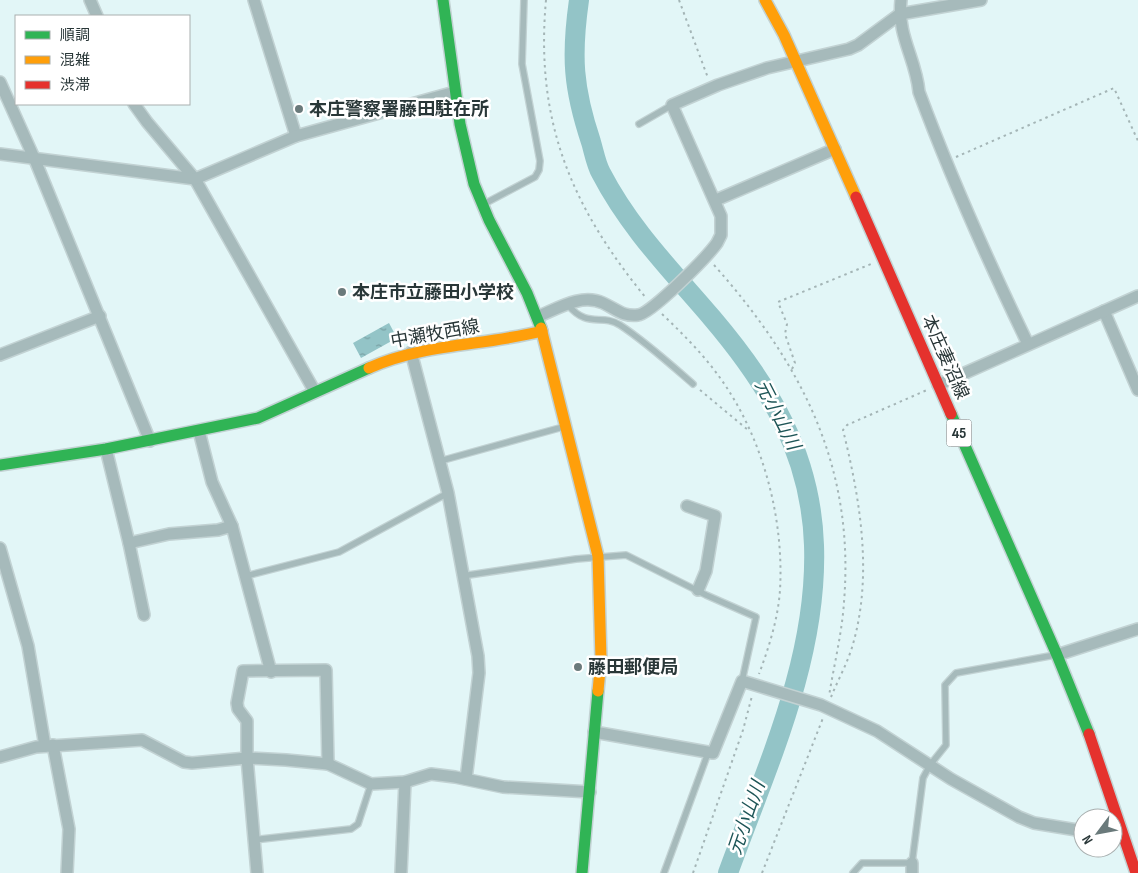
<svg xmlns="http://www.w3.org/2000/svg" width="1138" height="873" viewBox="0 0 1138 873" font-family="'Sofia Sans Condensed','Noto Sans JP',sans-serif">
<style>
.water{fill:url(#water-ripples)}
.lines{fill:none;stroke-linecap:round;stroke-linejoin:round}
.river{stroke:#93c4c7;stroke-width:20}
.lane-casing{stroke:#c2d2d3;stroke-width:8}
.street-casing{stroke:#c2d2d3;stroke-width:14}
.fast-casing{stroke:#c2d2d3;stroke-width:14}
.slow-casing{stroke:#c2d2d3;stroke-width:14}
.jam-casing{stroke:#c2d2d3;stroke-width:14}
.path{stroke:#a4b5b6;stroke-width:2;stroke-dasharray:2.5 4;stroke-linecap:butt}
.lane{stroke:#a6babb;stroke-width:5.5}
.street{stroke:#a6babb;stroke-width:11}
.fast{stroke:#30b455;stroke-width:11}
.slow{stroke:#ff9f0a;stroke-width:11}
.jam{stroke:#e5322d;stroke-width:11}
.poi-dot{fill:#6a7a7b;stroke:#fff;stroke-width:2}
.labels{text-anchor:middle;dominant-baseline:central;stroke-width:5;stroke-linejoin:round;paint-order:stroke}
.shield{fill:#fff;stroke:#697374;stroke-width:1}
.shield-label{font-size:16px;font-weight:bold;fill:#293738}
.poi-label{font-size:18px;font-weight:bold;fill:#293738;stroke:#fff;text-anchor:start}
.street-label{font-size:18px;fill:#293738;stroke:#fff}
.water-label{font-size:19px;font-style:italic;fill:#1e5557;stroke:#fff}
</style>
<defs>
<pattern id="water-ripples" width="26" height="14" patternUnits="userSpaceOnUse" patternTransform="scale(1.25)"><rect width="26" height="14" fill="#93c4c7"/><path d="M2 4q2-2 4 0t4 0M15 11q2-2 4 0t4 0" fill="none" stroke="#78a0a3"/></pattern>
</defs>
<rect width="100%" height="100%" fill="#e2f6f7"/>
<polygon class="water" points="389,323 397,338 361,358 353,343"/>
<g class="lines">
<path class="river" d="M579,0C571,56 573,88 591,142C594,152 596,164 601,173C630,229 672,271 712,318C769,385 811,454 814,545C818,659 766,768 728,873"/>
<g class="lane-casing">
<g id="lane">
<polyline points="639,124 672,105"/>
<polyline points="484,204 535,177 539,170 540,161 522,64 524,0"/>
<path d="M568,305C588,329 601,313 620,325C646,342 670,364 693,384"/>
<polyline points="440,461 563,427"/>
<polyline points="246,576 339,552 448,493"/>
<polyline points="462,576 576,559 626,555 706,595 756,617 742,681"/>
<polyline points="253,840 351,829 358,824 371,784"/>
<polyline points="664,873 708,753"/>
<polyline points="853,873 862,863 912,863 923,778 930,765 946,745 945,685 956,673 1055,655"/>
</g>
</g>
<g class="street-casing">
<g id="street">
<polyline points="90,0 97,16"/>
<polyline points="254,0 296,136"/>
<path d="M901,0C897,37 916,58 919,92C951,178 988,261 1028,344"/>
<polyline points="0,82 35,160 150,441"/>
<polyline points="134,104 147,122 195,179 315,392"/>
<polyline points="0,154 195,179 296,136 455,92"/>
<polyline points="716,200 835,149"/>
<polyline points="1104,311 1138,390"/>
<path d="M537,317C557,309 581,293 603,303C616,309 623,317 638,315C651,314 708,256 717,243L721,235V216L672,105L718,85L767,68L849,49L858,45L900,14L981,0"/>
<polyline points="411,352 448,493 478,656 479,673 466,779"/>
<polyline points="0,355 100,316"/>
<polyline points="938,385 1138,296"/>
<polyline points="199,431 212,482 232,526 271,672"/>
<polyline points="106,449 129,543 169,534 218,530 232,526"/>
<polyline points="687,506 715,516 706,571 698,590"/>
<polyline points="129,543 144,615"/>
<polyline points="0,548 28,646 45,746"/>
<polyline points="1057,655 1138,629"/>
<polyline points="594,732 713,753 742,681 821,705 877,731 951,779 1019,817 1034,823 1083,831"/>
<polyline points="53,745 69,829 67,873"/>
<polyline points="0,757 36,747 142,740 184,762 192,763 247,758 286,760 328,764 371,784 405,782 431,774 455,777 503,787 590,792"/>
<polyline points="257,873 247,758 247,721 238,709 237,703 243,671 326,670 328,764"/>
<polyline points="401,873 405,782"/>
<polyline points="912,873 912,863"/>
</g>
</g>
<g class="fast-casing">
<g id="fast">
<polyline points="443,0 460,124 474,184 489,220 527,293 541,328"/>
<polyline points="951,414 1057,655 1089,734"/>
<polyline points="0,465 106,449 258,418 369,368"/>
<polyline points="582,873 598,691"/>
</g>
</g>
<g class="slow-casing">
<g id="slow">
<polyline points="765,0 784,35 856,197"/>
<polyline points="541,328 598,556 601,659 598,691"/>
<path d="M369,368C425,343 484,346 542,331"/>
</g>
</g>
<g class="jam-casing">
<g id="jam">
<polyline points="856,197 951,414"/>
<polyline points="1089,734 1136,873"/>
</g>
</g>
<g class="path">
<path d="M546,0C535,121 571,206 646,298"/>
<polyline points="679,0 708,78"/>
<polyline points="956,157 1114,88 1138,141"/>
<path d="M714,265C802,364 855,467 844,602C842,633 834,665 829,696"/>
<path d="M662,314C685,336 707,358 725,385C764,443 784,520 780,590C778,619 769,647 759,674"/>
<polyline points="792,369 795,363 785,334 787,324 778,302 871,264"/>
<polyline points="700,390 748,430"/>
<path d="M831,697C838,680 848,662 853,644C873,574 860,499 843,430L847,425L927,390"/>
<polyline points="693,873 743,730 752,696"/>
<polyline points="762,873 823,718"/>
</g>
<use href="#lane" class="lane"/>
<use href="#street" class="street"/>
<use href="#fast" class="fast"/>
<use href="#slow" class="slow"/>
<use href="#jam" class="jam"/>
</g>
<g class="poi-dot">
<circle cx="299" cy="109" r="5"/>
<circle cx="342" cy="292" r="5"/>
<circle cx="578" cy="667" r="5"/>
</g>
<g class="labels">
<rect class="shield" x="946.5" y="419.5" width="25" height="27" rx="4"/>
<g class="shield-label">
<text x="959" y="433">45</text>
</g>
<g class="poi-label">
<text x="309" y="109">本庄警察署藤田駐在所</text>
<text x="352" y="292">本庄市立藤田小学校</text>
<text x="588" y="667">藤田郵便局</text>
</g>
<g class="street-label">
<text transform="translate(435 334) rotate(-10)">中瀬牧西線</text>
<text transform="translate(945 357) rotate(66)">本庄妻沼線</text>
</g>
<g class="water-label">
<text transform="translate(777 415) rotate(63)">元小山川</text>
<text transform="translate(747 818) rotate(-71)">元小山川</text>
</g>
</g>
<rect x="15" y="15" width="175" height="90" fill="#ffffff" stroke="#a9afaf"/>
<rect x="25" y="31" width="25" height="8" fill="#30b455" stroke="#a9afaf"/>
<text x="60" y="40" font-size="15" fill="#293738">順調</text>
<rect x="25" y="56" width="25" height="8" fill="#ff9f0a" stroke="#a9afaf"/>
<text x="60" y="65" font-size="15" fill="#293738">混雑</text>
<rect x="25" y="81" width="25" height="8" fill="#e5322d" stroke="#a9afaf"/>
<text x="60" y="90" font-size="15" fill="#293738">渋滞</text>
<g transform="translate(1098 833) rotate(238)"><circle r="24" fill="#ffffff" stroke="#a9afaf"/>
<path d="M0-4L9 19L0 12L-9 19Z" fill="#6a7a7b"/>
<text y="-8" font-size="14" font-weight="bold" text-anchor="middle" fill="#293738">N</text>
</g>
</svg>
